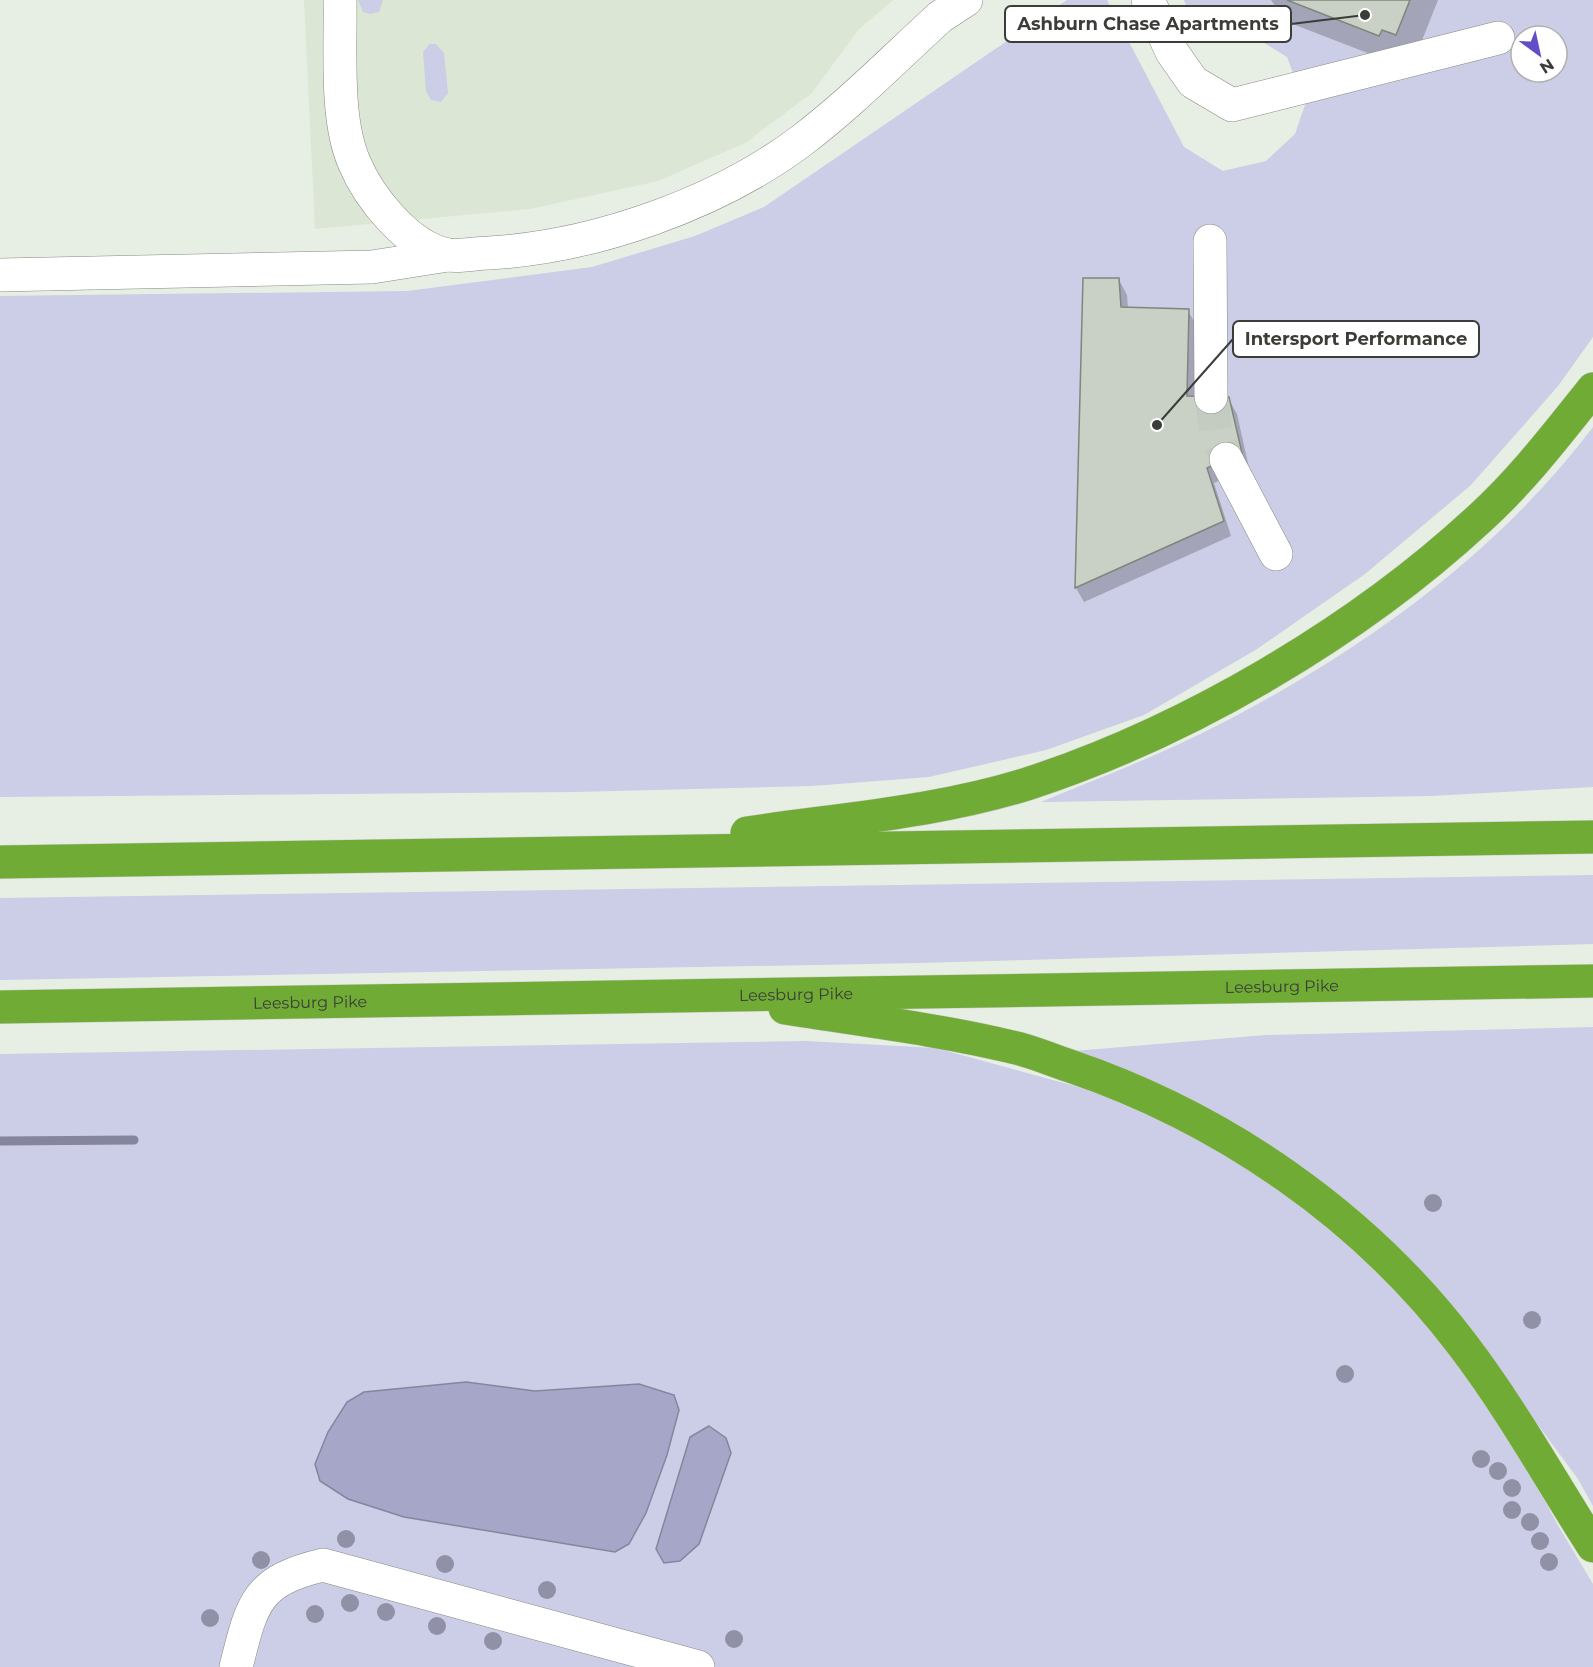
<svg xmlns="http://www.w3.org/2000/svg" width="1593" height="1667" viewBox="0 0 1593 1667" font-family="Montserrat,sans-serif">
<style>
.built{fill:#dbe6d4}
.green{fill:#cccde6;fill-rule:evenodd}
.water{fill:#a5a6c8;stroke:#85869d;stroke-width:1.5}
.shadow{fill:#0003}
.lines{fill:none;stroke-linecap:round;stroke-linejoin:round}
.stream{stroke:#85869d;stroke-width:9}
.building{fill:#c9d0c5;stroke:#80867c;stroke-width:1.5}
.minor-tunnel{stroke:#c4cbc1;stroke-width:33;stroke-dasharray:33 16;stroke-linecap:butt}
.minor-casing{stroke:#858b81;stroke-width:34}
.highway-casing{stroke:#cccdcb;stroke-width:34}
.minor{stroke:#fff;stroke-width:33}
.highway{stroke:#70ab35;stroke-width:33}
.tree{fill:#9091a7}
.labels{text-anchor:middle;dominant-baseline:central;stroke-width:4.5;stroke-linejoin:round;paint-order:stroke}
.street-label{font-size:16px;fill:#3a3d38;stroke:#fff}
.leader{fill:none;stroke:#3a3d38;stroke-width:2}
.callout-dot{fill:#3a3d38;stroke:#fff;stroke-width:2}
.callout{fill:#fff;stroke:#3a3d38;stroke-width:2}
.callout-label{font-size:18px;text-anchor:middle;font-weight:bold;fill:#3a3d38}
</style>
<rect width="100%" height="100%" fill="#e7eee3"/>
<polygon class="built" points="304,0 893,0 859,29 812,93 745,143 658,181 530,209 315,229"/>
<g class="green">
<polygon points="358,0 383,0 379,12 370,14 363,12"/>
<path d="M1067,0H1107L1184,147L1223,171L1266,161L1295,134L1305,105L1287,57L1248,33L1211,28L1187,8L1184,0H1593V337L1558,386L1471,485L1365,574L1257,649L1144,715L1046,750L929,777L812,786L574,792L0,797V296L407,291L592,267L695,236L764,207ZM1521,36H1557V72H1521Z"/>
<polygon points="430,44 436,44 444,53 448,93 441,102 431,100 426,91 423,52"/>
<path d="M1593,427V787L1431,796L1041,802C1104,776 1168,752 1228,720C1366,648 1499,552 1593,427Z"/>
<polygon points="1593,875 1593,944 919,963 0,980 0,898"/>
<polygon points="1593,1027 1593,1506 1578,1479 1518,1398 1433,1292 1074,1051 1266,1035"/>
<polygon points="806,1041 936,1048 1093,1091 1183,1131 1275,1184 1353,1247 1434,1327 1504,1422 1556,1522 1593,1584 1593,1667 0,1667 0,1054"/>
</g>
<g class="water">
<polygon points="466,1382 535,1391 639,1384 674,1395 679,1410 667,1455 646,1513 629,1544 615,1552 404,1517 348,1499 320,1481 315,1464 328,1432 347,1402 364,1392"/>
<polygon points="709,1426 726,1438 731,1453 699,1544 680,1561 664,1563 656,1549 690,1437"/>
</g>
<g class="shadow">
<polygon points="1271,0 1438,0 1413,63 1396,64 1285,21"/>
<polygon points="1084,280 1119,280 1127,295 1128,309 1188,311 1197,326 1195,398 1228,398 1237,414 1249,468 1214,483 1231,536 1084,602 1076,588"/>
</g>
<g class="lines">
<polyline class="stream" points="0,1141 134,1140"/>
</g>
<g class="building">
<polygon points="1287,0 1410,0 1396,35 1382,30 1379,36"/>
<polygon points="1083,278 1119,278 1121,307 1189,309 1187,396 1229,397 1242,453 1207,468 1224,521 1075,588"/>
</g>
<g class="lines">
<polyline class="minor-tunnel" points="1211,397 1216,431 1226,459"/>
<g class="minor-casing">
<g id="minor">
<path d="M340,0C341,48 335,118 354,162C369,198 408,247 448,255C460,257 476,253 489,253C594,247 717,204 801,141C850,104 895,58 940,17L966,0"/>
<polyline points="1148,0 1172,52 1193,82 1232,105 1498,38"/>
<polyline points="1210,241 1211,397"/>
<polyline points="0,275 372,267 448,255"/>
<polyline points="1226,459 1276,554"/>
<path d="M236,1667C252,1604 255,1581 323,1565L698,1667"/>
</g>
</g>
<g class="highway-casing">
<g id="highway">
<path d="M747,833C841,819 939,812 1030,783C1188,731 1357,632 1479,519C1522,480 1557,434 1593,389"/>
<polyline points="0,862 1593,837"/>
<path id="s1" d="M0,1007L1593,981"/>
<path d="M785,1008C860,1020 937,1029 1012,1047C1032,1051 1051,1060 1070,1066C1223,1118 1364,1215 1462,1344C1511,1408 1550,1479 1593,1546"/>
</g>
</g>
<use href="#minor" class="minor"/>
<use href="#highway" class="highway"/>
</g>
<g class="tree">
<circle cx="1433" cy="1203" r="9"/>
<circle cx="1532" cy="1320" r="9"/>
<circle cx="1345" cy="1374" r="9"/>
<circle cx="1481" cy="1459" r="9"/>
<circle cx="1498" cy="1471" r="9"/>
<circle cx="1512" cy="1488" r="9"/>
<circle cx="1512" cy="1510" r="9"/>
<circle cx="1530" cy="1522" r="9"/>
<circle cx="346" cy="1539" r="9"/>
<circle cx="1540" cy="1541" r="9"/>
<circle cx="261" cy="1560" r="9"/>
<circle cx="1549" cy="1562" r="9"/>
<circle cx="445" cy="1564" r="9"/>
<circle cx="547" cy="1590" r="9"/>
<circle cx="350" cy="1603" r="9"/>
<circle cx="386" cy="1612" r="9"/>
<circle cx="315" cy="1614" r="9"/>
<circle cx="210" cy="1618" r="9"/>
<circle cx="437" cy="1626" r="9"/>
<circle cx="734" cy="1639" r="9"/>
<circle cx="493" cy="1641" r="9"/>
</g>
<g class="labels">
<g class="street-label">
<text stroke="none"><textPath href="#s1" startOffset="1282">Leesburg Pike</textPath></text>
<text stroke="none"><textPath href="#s1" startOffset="796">Leesburg Pike</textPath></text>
<text stroke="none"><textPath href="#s1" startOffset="310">Leesburg Pike</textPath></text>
</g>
</g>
<path class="leader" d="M1365 15L1291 24M1157 425L1233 339"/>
<g class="callout-dot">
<circle cx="1365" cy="15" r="6"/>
<circle cx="1157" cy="425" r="6"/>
</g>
<g class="callout">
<rect x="1005" y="6" width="286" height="36" rx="6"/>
<rect x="1233" y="321" width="246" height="36" rx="6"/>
</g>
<g class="callout-label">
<text x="1148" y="30">Ashburn Chase Apartments</text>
<text x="1356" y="345">Intersport Performance</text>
</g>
<g transform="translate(1539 54) rotate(147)"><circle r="28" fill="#ffffff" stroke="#b0b1af" stroke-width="1.5"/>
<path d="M0-4.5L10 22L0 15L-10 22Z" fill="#614fc8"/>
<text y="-9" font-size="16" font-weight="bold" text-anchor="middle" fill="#3a3d38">N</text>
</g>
</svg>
